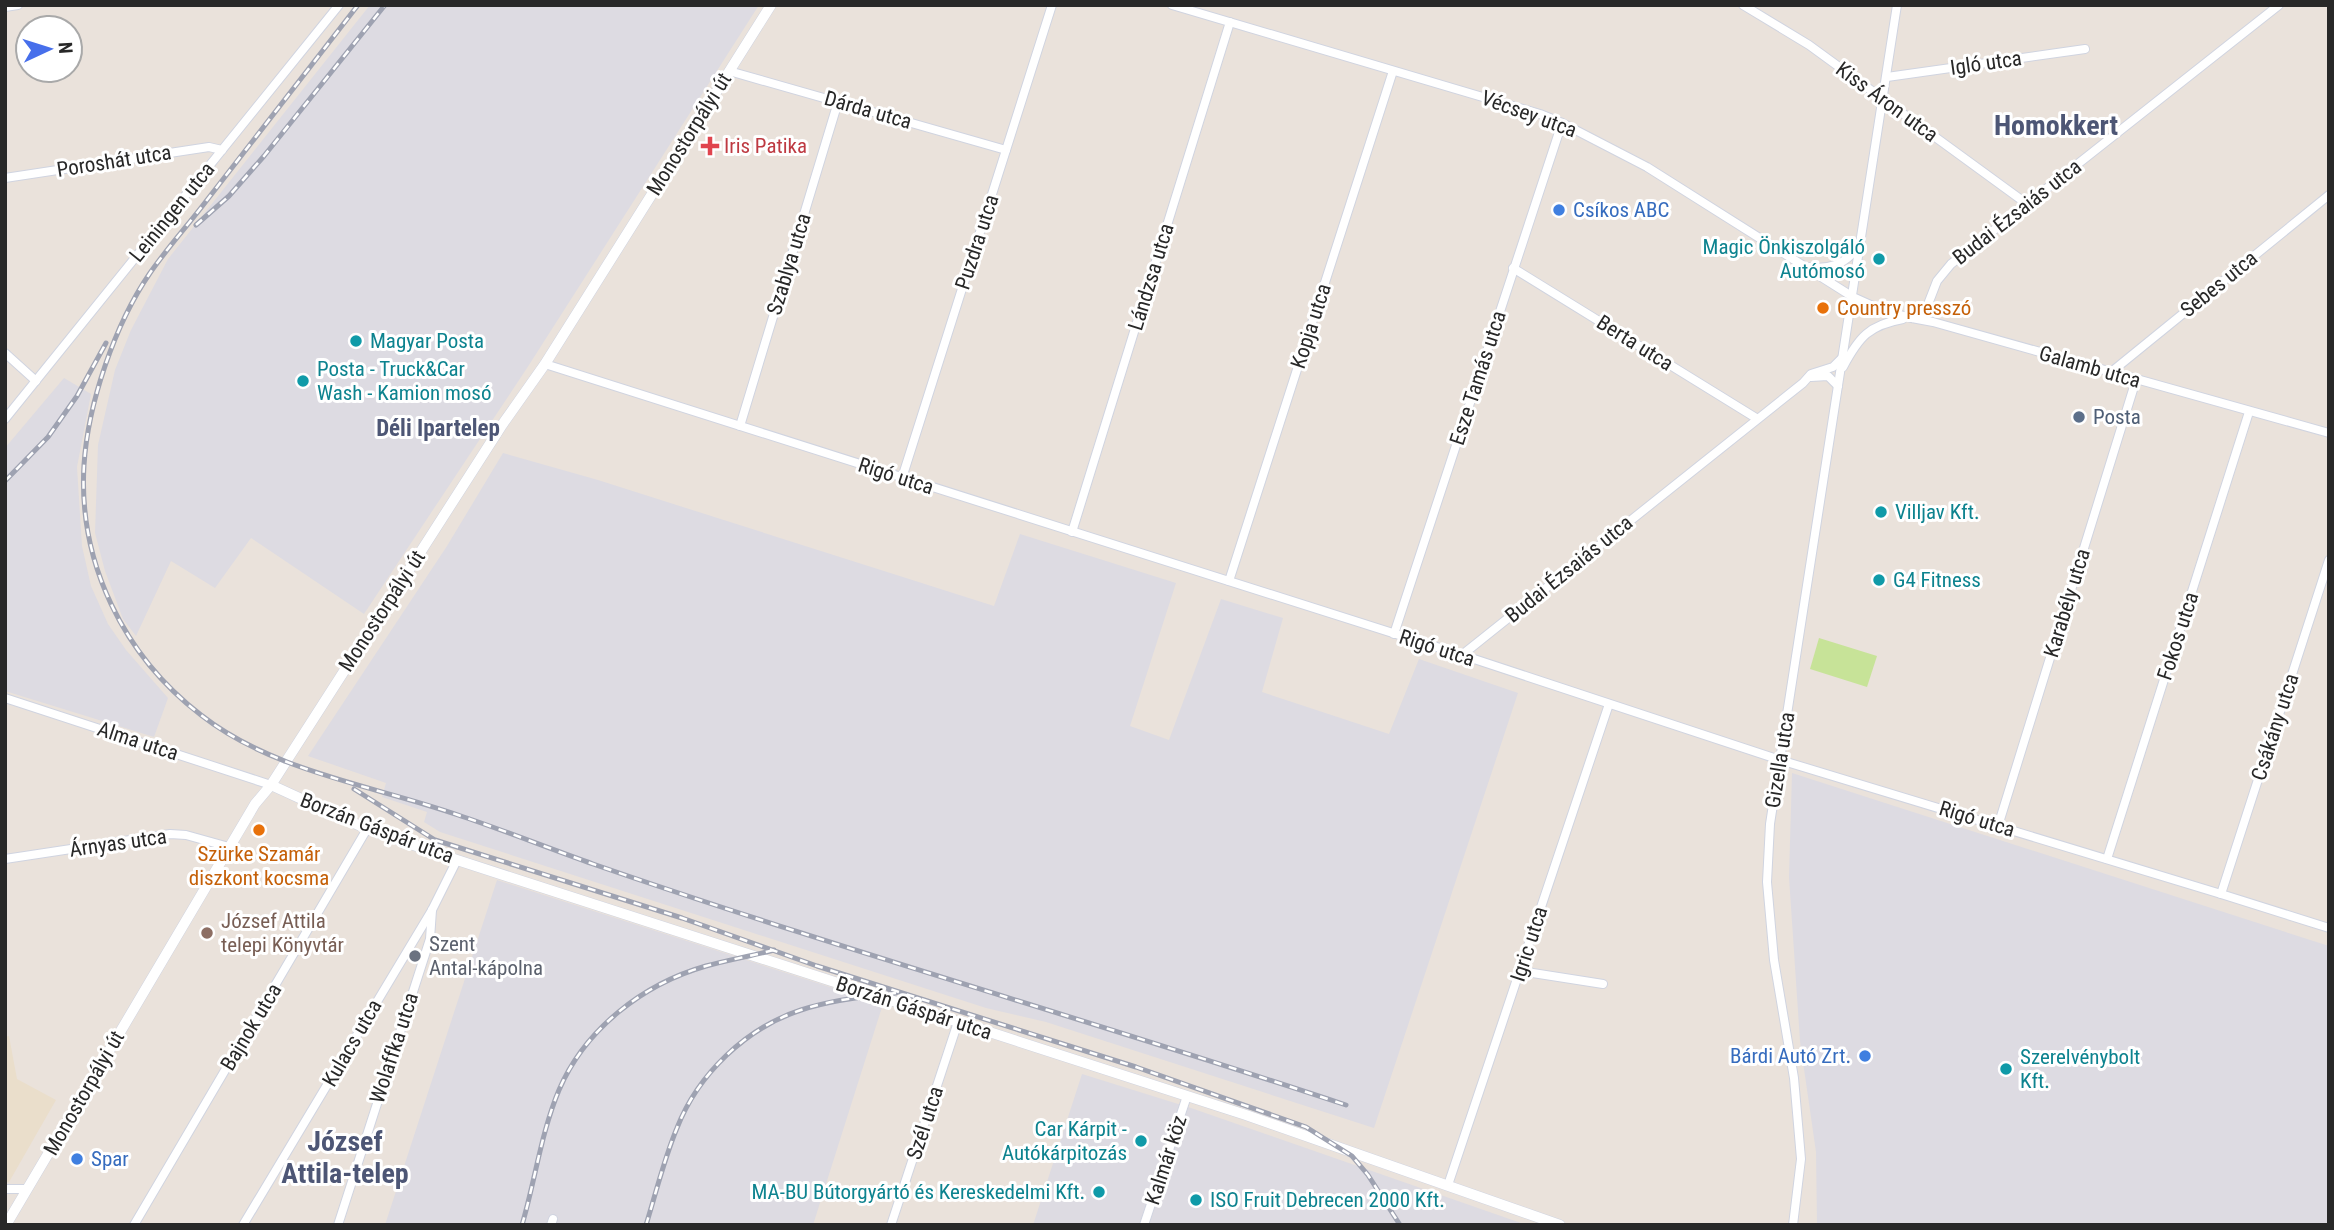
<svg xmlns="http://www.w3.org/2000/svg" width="2334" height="1230" viewBox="0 0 2334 1230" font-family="'Roboto Condensed',sans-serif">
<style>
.industrial{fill:#dddbe2}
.education{fill:#eadecb}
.pitch{fill:#c7e398}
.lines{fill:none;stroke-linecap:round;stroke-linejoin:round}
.minor-casing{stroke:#d0d4e0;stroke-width:10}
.tertiary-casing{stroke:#d0d4e0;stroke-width:11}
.minor{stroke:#fff;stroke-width:8}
.tertiary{stroke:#fff;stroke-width:10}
.rail-casing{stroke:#9ea2b1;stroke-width:5}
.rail{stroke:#fff;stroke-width:2.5;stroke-dasharray:8;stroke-linecap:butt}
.health-dot{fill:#e0444e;stroke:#fff;stroke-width:2.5}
.shop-dot{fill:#3f7fe0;stroke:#fff;stroke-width:2.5}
.culture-dot{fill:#0f9aa8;stroke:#fff;stroke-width:2.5}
.food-dot{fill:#e8710a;stroke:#fff;stroke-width:2.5}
.service-dot{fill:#5c6f8a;stroke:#fff;stroke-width:2.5}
.education-dot{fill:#8d6e63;stroke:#fff;stroke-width:2.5}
.worship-dot{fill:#6b7280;stroke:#fff;stroke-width:2.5}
.labels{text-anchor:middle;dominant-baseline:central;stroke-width:6;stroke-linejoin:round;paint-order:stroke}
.street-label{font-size:21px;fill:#282828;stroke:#fff}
.health-label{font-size:21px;fill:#be3a42;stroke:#fff;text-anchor:start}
.shop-label{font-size:21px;fill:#366cbe;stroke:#fff;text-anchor:start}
.culture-label{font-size:21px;fill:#0d838f;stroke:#fff;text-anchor:start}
.food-label{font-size:21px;fill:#c56008;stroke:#fff;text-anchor:start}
.service-label{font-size:21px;fill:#4e5e75;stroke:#fff;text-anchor:start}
.education-label{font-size:21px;fill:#785e54;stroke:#fff;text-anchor:start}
.worship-label{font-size:21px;fill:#5b616d;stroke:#fff;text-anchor:start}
.neighbourhood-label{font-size:23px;font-weight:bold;fill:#4d5675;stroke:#fff}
.district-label{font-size:28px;font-weight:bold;fill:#4d5675;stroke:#fff}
</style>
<rect width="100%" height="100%" fill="#eae2db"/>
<g class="industrial">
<polygon points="370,5 759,5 529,365 364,614 251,538 215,588 171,561 136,636 123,619 105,571 95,533 98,445 115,370 131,330 168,259"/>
<polygon points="64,378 91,394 77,467 82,546 91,586 108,624 126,650 168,698 154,737 5,691 5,448"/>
<polygon points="503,453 598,480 994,606 1020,534 1176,583 1130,726 1169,740 1221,599 1283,618 1262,692 1389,734 1419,659 1518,693 1374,1128 1046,1022 986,1008 440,832 424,822 427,812 382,797 386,783 308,756 447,546"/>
<polygon points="1792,773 2329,946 2329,1225 1817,1225 1816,1152 1800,1041 1789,877"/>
<polygon points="497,880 883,1004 813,1225 385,1225"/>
<polygon points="1082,1074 1191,1108 1527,1225 1033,1225"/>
</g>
<polygon class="education" points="9,1036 17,1079 56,1100 9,1182 5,1183 5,1037"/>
<polygon class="pitch" points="1819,638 1877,656 1867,687 1810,669"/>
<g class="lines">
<g class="minor-casing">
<g id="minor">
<path d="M1172,5L1540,114L1562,123L1647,167L1853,297C1879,310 1904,318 1933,322L2329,433"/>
<polyline points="1743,5 1809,45 2027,204"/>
<polyline points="5,7 18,5"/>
<polyline points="729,71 1006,150"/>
<polyline points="1887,77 2085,49"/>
<polyline points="5,178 209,147 222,150"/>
<path d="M1810,267C1832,270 1850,262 1860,242"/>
<polyline points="1513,268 1756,418"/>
<polyline points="1913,318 1925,312 1937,281 1951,264 2279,5"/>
<polyline points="5,353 36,381"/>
<polyline points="545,364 1462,655 1780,760 2221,894 2329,928"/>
<path d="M1843,367C1859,337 1869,325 1903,319"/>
<polyline points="2110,373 2329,195"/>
<polyline points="1811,377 1828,376 1838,386"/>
<polyline points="5,419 339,5"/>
<polyline points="740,426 838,102"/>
<polyline points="902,478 1052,5"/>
<polyline points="1072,532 1230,22"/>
<polyline points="1229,581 1393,71"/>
<polyline points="1394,634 1562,123"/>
<polyline points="1462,655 1803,383 1811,374 1833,367 1842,358"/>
<polyline points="5,698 271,785"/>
<polyline points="1998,826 2136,380"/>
<polyline points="5,859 170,834 186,835 229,847"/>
<polyline points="2107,859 2249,412"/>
<polyline points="2221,894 2329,560"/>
<polyline points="1520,971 1603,984"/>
<polyline points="1448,1185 1609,704"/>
<polyline points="5,1189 27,1189"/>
<polyline points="134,1225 367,829"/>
<polyline points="243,1225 432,910 457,860"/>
<polyline points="338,1225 430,939 432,910"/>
<polyline points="551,1225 553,1219"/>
<polyline points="891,1225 958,1022"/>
<polyline points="1144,1225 1187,1096"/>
<polyline points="1793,1225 1801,1159 1794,1078 1774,960 1767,882 1770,824 1897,5"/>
</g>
</g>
<g class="tertiary-casing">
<g id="tertiary">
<polyline points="271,785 367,829 457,860 1246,1115 1560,1225"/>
<polyline points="6,1225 255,804 271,785 502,425 545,364 771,5"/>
</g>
</g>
<use href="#minor" class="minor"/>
<use href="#tertiary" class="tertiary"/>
<g class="rail-casing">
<g id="rail">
<path d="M358,5C308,70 257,135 207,200C189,224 168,247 150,273C115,324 88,403 84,465C78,563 124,656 201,715C274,772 372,785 458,815C503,830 548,848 593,864C842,950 1096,1022 1346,1105"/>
<polyline points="196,225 229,196 264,156 385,5"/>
<polyline points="5,481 48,437 77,396 106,343"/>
<polyline points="354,789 435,840 682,918 817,966 1136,1067 1306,1127 1352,1156 1368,1175 1400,1225"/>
<path d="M522,1225C535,1181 541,1133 559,1090C585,1029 643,984 706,966C728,960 751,956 774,950"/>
<path d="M646,1225C656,1193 664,1159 677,1128C698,1074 746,1028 801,1010C831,1000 865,996 896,993"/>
</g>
</g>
<use href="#rail" class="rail"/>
</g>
<path class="health-dot" d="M706.5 135.5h7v7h7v7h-7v7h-7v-7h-7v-7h7z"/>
<g class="shop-dot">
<circle cx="1559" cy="210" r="7"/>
<circle cx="1865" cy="1056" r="7"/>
<circle cx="77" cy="1159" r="7"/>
</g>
<g class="culture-dot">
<circle cx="1879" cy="259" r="7"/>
<circle cx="356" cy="341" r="7"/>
<circle cx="303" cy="381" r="7"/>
<circle cx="1881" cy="512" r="7"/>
<circle cx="1879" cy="580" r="7"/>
<circle cx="2006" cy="1069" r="7"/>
<circle cx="1141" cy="1141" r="7"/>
<circle cx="1099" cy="1192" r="7"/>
<circle cx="1196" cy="1200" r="7"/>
</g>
<g class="food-dot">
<circle cx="1823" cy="308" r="7"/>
<circle cx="259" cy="830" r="7"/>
</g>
<circle class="service-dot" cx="2079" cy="417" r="7"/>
<circle class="education-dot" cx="207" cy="933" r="7"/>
<circle class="worship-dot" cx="415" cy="956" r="7"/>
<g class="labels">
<g class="street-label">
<text transform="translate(1986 63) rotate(-8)">Igló utca</text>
<text transform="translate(1887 102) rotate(36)">Kiss Áron utca</text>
<text transform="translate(868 110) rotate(16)">Dárda utca</text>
<text transform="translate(1529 114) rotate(20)">Vécsey utca</text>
<text transform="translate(689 134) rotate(-58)">Monostorpályi út</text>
<text transform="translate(114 161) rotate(-9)">Poroshát utca</text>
<text transform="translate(172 212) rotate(-51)">Leiningen utca</text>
<text transform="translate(2017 212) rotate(-38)">Budai Ézsaiás utca</text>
<text transform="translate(977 242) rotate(-72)">Puzdra utca</text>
<text transform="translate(789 264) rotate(-73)">Szablya utca</text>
<text transform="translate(1151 277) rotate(-73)">Lándzsa utca</text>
<text transform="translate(2219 284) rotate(-39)">Sebes utca</text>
<text transform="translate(1311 326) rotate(-72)">Kopja utca</text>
<text transform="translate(1635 343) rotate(32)">Berta utca</text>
<text transform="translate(2090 367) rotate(16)">Galamb utca</text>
<text transform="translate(1478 378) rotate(-72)">Esze Tamás utca</text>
<text transform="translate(896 476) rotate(18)">Rigó utca</text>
<text transform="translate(1569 569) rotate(-39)">Budai Ézsaiás utca</text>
<text transform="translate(2067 603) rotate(-73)">Karabély utca</text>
<text transform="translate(382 611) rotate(-57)">Monostorpályi út</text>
<text transform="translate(2178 636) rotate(-72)">Fokos utca</text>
<text transform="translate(1437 648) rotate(18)">Rigó utca</text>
<text transform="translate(2275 727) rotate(-72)">Csákány utca</text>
<text transform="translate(138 741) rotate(18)">Alma utca</text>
<text transform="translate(1780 760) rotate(-81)">Gizella utca</text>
<text transform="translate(1977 819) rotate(17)">Rigó utca</text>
<text transform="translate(377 828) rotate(21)">Borzán Gáspár utca</text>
<text transform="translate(118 843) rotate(-8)">Árnyas utca</text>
<text transform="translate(1529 944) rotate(-72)">Igric utca</text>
<text transform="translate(914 1008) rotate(18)">Borzán Gáspár utca</text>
<text transform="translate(251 1027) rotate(-59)">Bajnok utca</text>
<text transform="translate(352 1043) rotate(-60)">Kulacs utca</text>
<text transform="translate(394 1048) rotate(-72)">Wolaffka utca</text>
<text transform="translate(84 1093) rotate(-60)">Monostorpályi út</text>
<text transform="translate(925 1123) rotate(-72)">Szél utca</text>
<text transform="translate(1166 1160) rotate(-72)">Kalmár köz</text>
</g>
<g class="health-label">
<text x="724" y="146">Iris Patika</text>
</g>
<g class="shop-label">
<text x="1573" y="210">Csíkos ABC</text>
<text x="1851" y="1056" text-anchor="end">Bárdi Autó Zrt.</text>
<text x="91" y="1159">Spar</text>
</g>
<g class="culture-label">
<text x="1865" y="247" text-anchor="end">Magic Önkiszolgáló<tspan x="1865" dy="24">Autómosó</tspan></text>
<text x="370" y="341">Magyar Posta</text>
<text x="317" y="369">Posta - Truck&amp;Car<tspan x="317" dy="24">Wash - Kamion mosó</tspan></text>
<text x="1895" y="512">Villjav Kft.</text>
<text x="1893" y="580">G4 Fitness</text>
<text x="2020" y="1057">Szerelvénybolt<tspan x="2020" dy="24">Kft.</tspan></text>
<text x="1127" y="1129" text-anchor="end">Car Kárpit -<tspan x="1127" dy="24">Autókárpitozás</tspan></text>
<text x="1085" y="1192" text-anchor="end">MA-BU Bútorgyártó és Kereskedelmi Kft.</text>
<text x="1210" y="1200">ISO Fruit Debrecen 2000 Kft.</text>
</g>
<g class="food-label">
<text x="1837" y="308">Country presszó</text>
<text x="259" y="854" text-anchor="middle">Szürke Szamár<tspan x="259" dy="24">diszkont kocsma</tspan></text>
</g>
<g class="service-label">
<text x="2093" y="417">Posta</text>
</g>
<g class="education-label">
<text x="221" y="921">József Attila<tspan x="221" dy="24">telepi Könyvtár</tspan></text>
</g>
<g class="worship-label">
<text x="429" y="944">Szent<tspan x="429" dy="24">Antal-kápolna</tspan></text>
</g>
<g class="neighbourhood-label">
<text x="438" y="428">Déli Ipartelep</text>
</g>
<g class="district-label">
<text x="2056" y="125">Homokkert</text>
<text x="345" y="1141">József<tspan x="345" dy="32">Attila-telep</tspan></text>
</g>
</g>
<rect width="2334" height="1230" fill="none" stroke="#282828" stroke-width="14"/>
<g transform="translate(49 49) rotate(86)"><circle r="33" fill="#ffffff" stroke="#a9a9a9" stroke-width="2"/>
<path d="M0-5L12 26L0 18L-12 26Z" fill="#476feb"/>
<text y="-10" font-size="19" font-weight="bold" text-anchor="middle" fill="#282828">N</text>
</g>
</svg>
